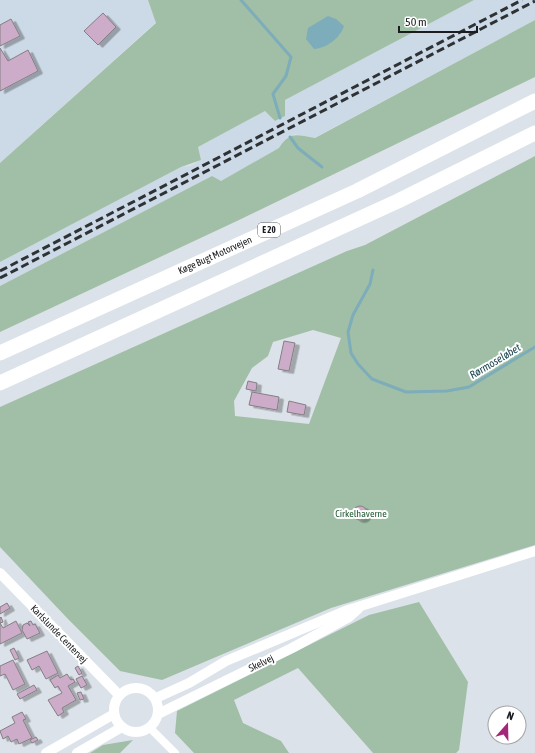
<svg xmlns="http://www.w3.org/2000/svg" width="535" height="753" viewBox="0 0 535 753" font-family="'Asap Condensed',sans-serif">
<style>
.built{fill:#ccd9e6}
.green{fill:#a1bfa6;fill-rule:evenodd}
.water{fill:#7dadba}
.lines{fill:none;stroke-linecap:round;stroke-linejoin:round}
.stream{stroke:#7dadba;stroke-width:3}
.building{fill:#cdacc9;stroke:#847e84;filter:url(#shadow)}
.minor{stroke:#fff;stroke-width:8}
.tertiary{stroke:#fff;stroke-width:10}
.motorway{stroke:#fff;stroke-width:15}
.rail{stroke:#2f3235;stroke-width:3;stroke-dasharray:8 4;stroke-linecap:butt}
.labels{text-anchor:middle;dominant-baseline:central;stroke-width:4;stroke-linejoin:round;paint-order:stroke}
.shield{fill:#fff;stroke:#5f6062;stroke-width:1}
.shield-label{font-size:9px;font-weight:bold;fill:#1a1c1f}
.street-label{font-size:10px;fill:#1a1c1f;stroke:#fff}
.park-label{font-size:10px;fill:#235832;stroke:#fff}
.water-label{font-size:11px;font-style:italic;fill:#1a4550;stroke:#fff}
</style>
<defs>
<filter id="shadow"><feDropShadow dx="4.5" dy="2.5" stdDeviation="0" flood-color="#0004"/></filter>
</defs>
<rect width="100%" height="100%" fill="#dbe2e9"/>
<g class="built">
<polygon points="0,0 148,0 156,22 0,163"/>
<polygon points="474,0 535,0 535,20 314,138 295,134 285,139 279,148 221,181 212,176 0,286 0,262 181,167 190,166 201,160 198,147 265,111 275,121 285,116 285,100"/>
</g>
<g class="green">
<polygon points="148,0 474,0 285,100 285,116 275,121 265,111 198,147 201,160 181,167 0,262 0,163 156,23"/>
<path d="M535,20V77L239,220L0,332V286L212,176L221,181L279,148C290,131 296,135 315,138Z"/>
<path d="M535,156V545L331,608L162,680L120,671L67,618L0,547V407L347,251L365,245ZM313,330L341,338L309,424L235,416L234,401L252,368L268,356L273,342Z"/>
<polygon points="419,602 468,682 459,750 456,753 373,753 298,668 234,700 243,723 281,741 289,753 194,753 175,733 177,711 369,615"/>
<polygon points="133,740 120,753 90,753 103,745"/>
</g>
<path class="water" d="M328,16L336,19L344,26C340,38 327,48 314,49L306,39L308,28Z"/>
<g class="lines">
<g class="stream">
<polyline points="241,0 291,57 286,76 273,94 280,118"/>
<polyline points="290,137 298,148 322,167"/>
<polyline points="373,270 370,284 353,315 348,332 351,353 358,364 372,379 406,392 447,391 469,387 535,347"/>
</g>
</g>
<g class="building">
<polygon points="103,13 116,27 98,45 84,31"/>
<polygon points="11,19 20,36 0,46 0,25"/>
<polygon points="0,48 8,61 28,50 38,71 0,91"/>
<polygon points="284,341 295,343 289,371 278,369"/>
<polygon points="248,381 257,383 256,391 246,389"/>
<polygon points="252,392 279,397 277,410 249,405"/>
<polygon points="289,401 306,405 304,415 287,412"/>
<circle cx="360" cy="513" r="7"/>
<polygon points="7,603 10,608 0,614 0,607"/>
<polygon points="1,617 3,622 0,623 3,628 16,621 22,633 0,644 0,618"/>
<polygon points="31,621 33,625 35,624 40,633 27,639 22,630 23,625 27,623 30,626 28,622"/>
<polygon points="14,648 19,658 15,660 10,650"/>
<polygon points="47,651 58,673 46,679 39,666 32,670 27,660"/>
<polygon points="13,660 25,684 13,690 5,674 0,676 0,666"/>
<polygon points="78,666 82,673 79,675 75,668"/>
<polygon points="67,674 71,680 73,679 75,682 68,686 76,700 62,708 64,712 58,716 48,700 62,693 58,686 55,688 50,680 58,675 60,678"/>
<polygon points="82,676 87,685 81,688 76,679"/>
<polygon points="34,685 37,690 20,699 17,694"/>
<polygon points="81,692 84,699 80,700 77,693"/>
<polygon points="22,712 26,719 23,720 32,738 19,744 17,739 11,742 8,736 3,739 0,731 15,723 12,717"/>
<polygon points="36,737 38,740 32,743 30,740"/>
</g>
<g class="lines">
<polyline class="minor" points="150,728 175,753"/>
<g class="tertiary">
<polyline points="0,573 119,695"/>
<circle cx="136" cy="710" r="22"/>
<polyline points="156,698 189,683 226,661 345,611 535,551"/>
<polyline points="158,714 292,648 349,617 358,609"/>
<polyline points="46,753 114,714"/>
<polyline points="77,753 122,727"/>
</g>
<g class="motorway">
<polyline points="0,353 357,191 535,101"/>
<polyline points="0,383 398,201 535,133"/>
</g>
<g class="rail">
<polyline points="0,271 522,0"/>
<polyline points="0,278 535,1"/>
</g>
</g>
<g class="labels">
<rect class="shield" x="258" y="223" width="22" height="14" rx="3"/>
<g class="shield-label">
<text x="269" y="230">E 20</text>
</g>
<g class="street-label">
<text transform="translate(215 255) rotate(-24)">Køge Bugt Motorvejen</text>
<text transform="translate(59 634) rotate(46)">Karlslunde Centervej</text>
<text transform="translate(261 663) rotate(-26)">Skelvej</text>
</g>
<g class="park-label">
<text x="361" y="513">Cirkelhaverne</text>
</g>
<g class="water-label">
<text transform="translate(495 361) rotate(-31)">Rørmoseløbet</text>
</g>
</g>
<g transform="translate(507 725) rotate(20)"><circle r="19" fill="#ffffff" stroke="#a3a4a5"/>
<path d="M0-3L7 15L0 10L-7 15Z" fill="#a32679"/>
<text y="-6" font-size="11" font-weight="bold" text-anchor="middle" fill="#1a1c1f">N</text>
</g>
<path d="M399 26v6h78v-6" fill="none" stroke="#1a1c1f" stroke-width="2"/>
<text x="405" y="26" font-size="12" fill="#1a1c1f" stroke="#ffffff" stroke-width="3" paint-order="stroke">50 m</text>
</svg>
